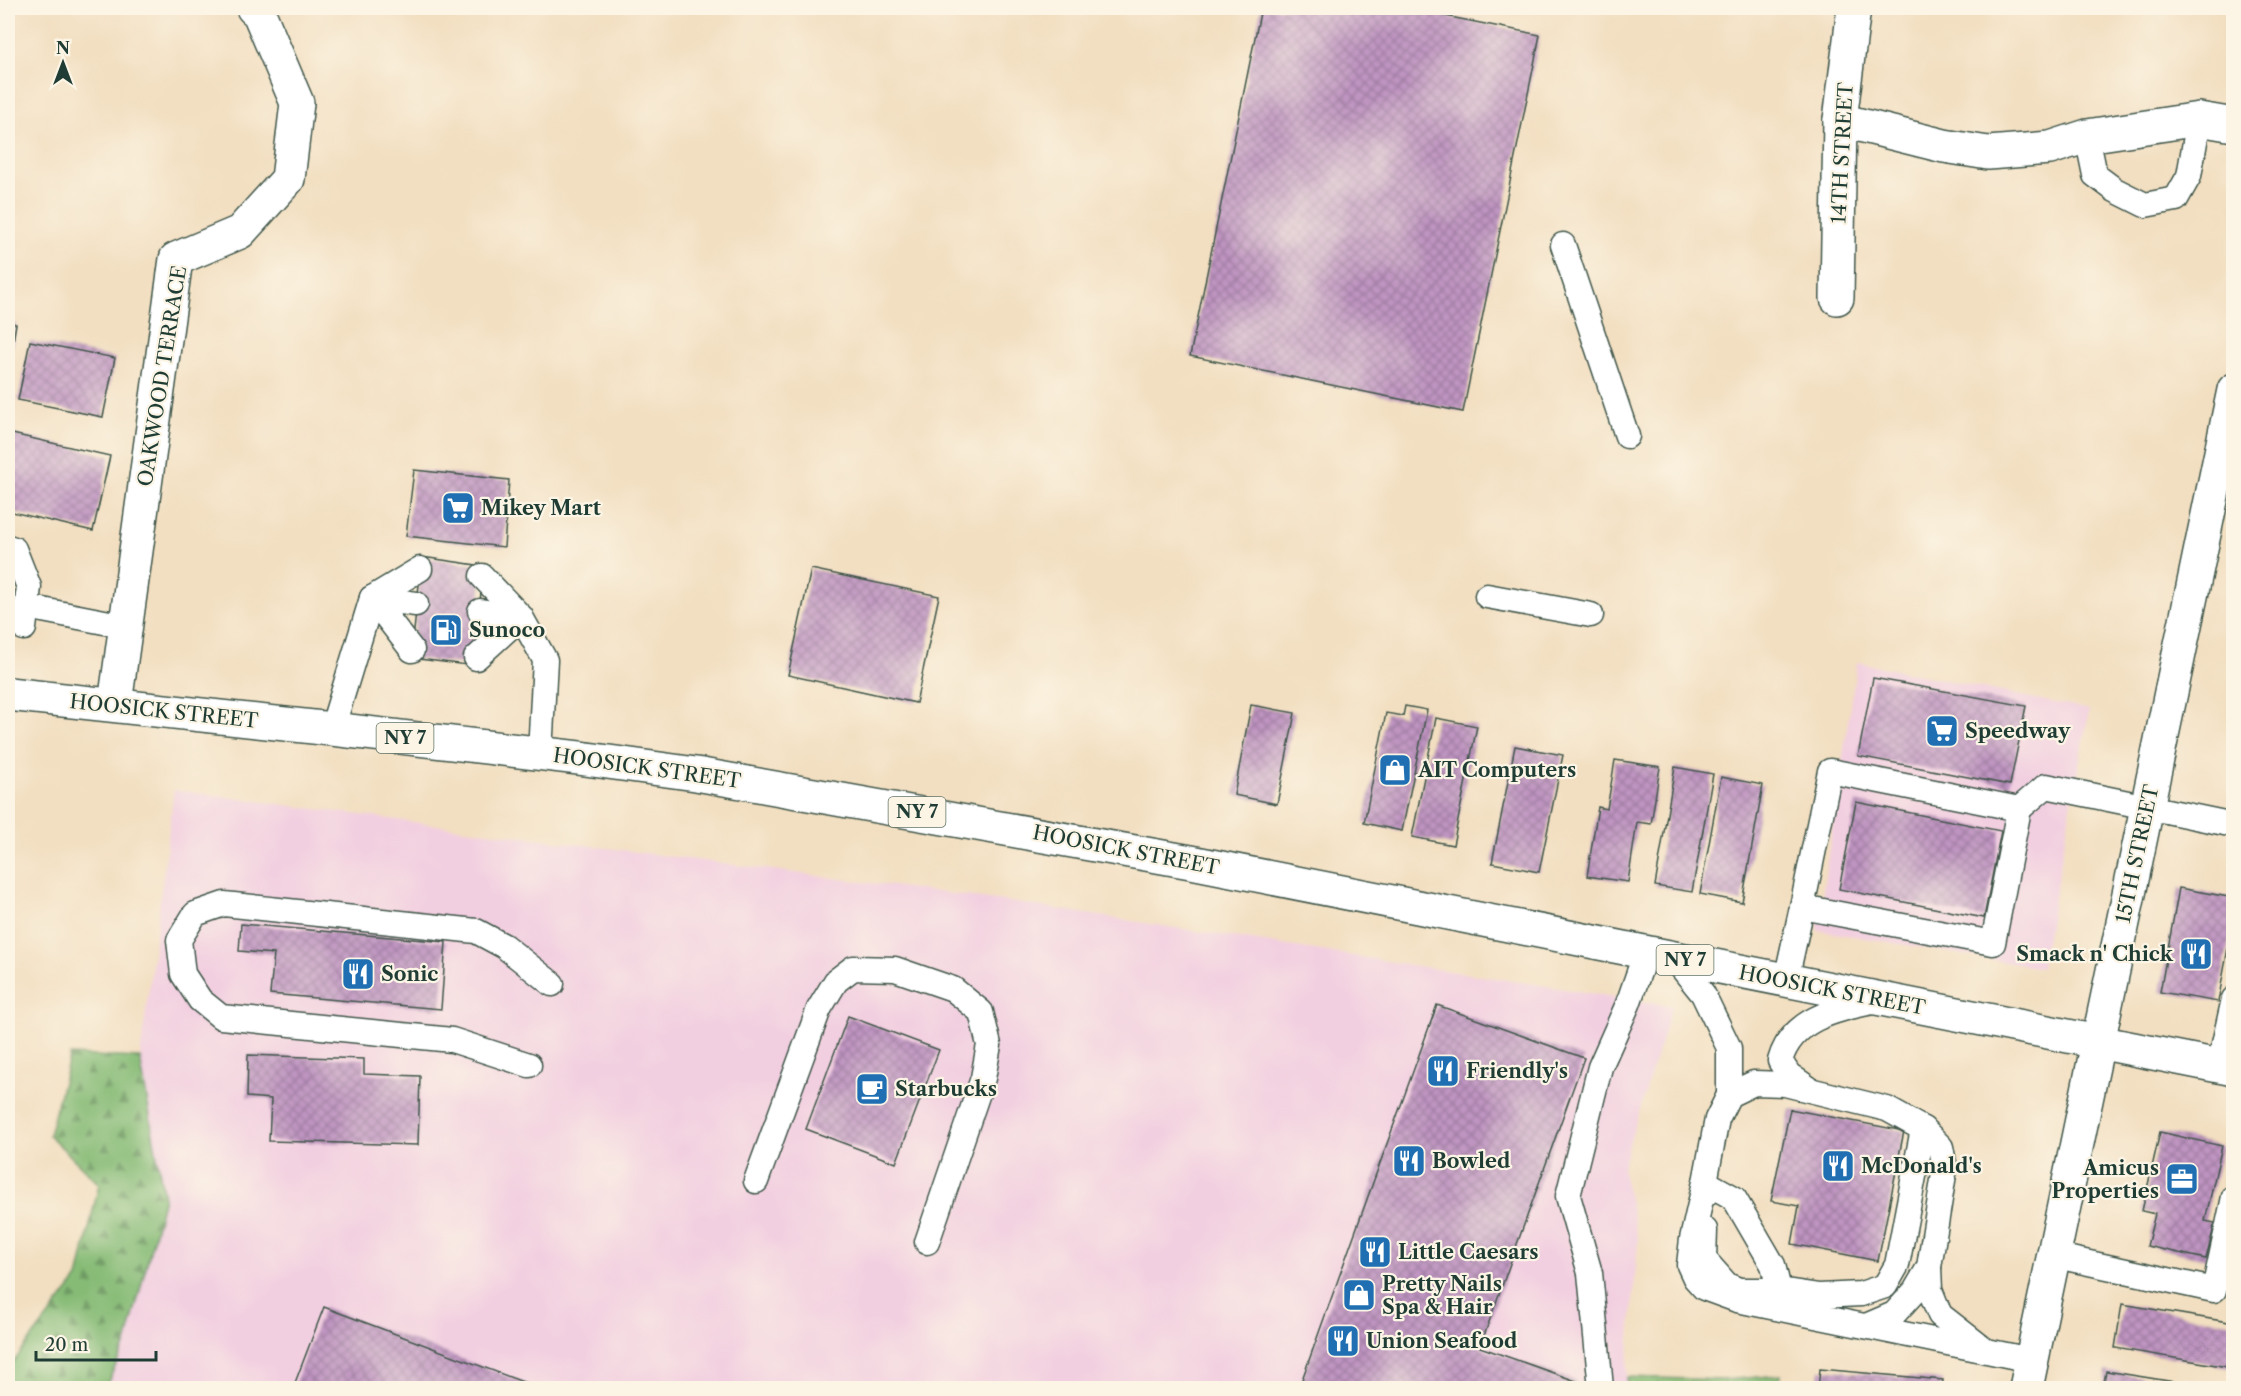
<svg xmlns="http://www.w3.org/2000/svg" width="2241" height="1396" viewBox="0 0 2241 1396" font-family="'Libre Caslon Text',serif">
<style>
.built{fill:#f2cfe0}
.forest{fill:url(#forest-firs);stroke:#527c55;stroke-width:1.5}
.building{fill:url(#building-cross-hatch)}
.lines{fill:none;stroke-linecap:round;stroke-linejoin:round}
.lane-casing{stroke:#3f5549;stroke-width:27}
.street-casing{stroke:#3f5549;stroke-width:36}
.secondary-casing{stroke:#3f5549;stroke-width:36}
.highway-casing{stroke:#3f5549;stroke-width:36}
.lane{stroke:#fff;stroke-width:24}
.street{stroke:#fff;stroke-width:33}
.secondary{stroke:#fff;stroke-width:33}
.highway{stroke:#fff;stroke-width:33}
.labels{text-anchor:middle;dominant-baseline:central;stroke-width:4.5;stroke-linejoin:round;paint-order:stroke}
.shield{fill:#fcf5e5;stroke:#617469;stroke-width:1.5}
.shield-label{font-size:18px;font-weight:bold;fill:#1f3d34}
.street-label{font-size:20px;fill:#1f3d34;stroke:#fcf5e5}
.poi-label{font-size:20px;font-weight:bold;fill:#1f3d34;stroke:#fcf5e5;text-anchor:start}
</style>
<defs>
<pattern id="forest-firs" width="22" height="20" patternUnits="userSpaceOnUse" patternTransform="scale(1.5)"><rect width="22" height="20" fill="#86bb76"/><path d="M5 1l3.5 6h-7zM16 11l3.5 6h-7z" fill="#6d9962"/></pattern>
<pattern id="building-cross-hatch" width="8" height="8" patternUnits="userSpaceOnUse" patternTransform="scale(1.5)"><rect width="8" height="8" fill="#bf94c1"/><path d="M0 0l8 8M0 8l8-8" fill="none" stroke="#9b7a9e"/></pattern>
</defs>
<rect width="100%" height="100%" fill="#fcf5e5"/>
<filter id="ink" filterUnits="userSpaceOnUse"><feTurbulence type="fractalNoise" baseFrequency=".0167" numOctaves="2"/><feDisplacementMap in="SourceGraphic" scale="12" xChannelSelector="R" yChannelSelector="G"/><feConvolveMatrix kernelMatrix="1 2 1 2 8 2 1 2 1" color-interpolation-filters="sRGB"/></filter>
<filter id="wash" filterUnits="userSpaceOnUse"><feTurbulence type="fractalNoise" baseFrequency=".008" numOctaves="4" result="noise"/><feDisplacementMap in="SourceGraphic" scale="24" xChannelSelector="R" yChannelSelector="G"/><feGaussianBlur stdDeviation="1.35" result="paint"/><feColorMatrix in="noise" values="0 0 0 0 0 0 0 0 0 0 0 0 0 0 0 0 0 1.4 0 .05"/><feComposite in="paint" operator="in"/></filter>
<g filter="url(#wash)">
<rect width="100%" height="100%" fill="#f2dec0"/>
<g class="built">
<polygon points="1857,662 2089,710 2041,968 1817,930"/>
<polygon points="174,790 1004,901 1672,1006 1622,1167 1638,1240 1626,1388 105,1388 126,1344 164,1198 140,1058"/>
</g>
<g class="forest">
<polygon points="70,1055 140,1058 164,1198 126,1344 105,1388 8,1388 8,1369 78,1278 99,1184 49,1135"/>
<polygon points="1780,1375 1779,1388 1626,1388 1627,1377 1724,1380"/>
</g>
<g id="blocks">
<g class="building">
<polygon points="1261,8 1405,8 1540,35 1463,412 1190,356"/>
<polygon points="8,322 16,324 9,365 8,364"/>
<polygon points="30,341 115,358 103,417 18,400"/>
<polygon points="8,433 110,456 93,531 8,511"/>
<polygon points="414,470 509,480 504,547 406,536"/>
<polygon points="422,557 483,566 475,666 411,658"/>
<polygon points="811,569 939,596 916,703 788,675"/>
<polygon points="1873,678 2026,706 2010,785 1858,756"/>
<polygon points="1251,705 1295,713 1277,804 1234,795"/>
<polygon points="1405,706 1427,710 1402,831 1364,823 1386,713 1403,716"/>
<polygon points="1436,718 1477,726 1453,845 1412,837"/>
<polygon points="1515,746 1563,755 1539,872 1492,863"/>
<polygon points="1615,760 1660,767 1651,824 1637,822 1628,882 1587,876 1598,807 1607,809"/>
<polygon points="1675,767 1713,774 1692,892 1655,886"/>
<polygon points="1721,777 1763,785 1742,902 1700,894"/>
<polygon points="1856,802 2001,831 1984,918 1839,889"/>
<polygon points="2179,888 2234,898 2234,916 2218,1002 2160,992"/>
<polygon points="241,924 446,942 441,1009 270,994 274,954 239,951"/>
<polygon points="1437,1005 1584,1058 1480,1347 1576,1381 1573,1388 1299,1388"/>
<polygon points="848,1016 939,1050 896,1163 806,1129"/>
<polygon points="248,1055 364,1059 364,1074 420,1076 418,1145 269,1141 271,1099 247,1097"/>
<polygon points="1790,1109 1904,1131 1878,1261 1792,1244 1799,1206 1771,1201"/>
<polygon points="2160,1132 2222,1146 2205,1221 2215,1223 2206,1259 2147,1246 2155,1214 2142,1211"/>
<polygon points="2122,1304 2234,1323 2234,1368 2115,1348"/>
<polygon points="324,1307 539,1388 293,1388"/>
<polygon points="1820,1369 1943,1380 1942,1388 1818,1388"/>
<polygon points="2106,1371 2206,1387 2206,1388 2103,1388"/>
</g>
</g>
</g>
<g filter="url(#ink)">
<use href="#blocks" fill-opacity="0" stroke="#3f5549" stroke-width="1.5"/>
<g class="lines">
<g class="lane-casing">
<g id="lane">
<polyline points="2087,136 2095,175 2115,190 2145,205 2176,199 2189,176 2199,119"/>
<polyline points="1563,245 1627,436"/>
<polyline points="8,547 14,549 29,587 24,628"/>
<polyline points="482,576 521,617 545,660 540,753"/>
<polyline points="1487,596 1591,615"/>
<polyline points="372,598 412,650"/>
<polyline points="372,598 416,604"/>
<polyline points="27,607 125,626"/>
<polyline points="480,611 521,617"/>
<polyline points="476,658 521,617"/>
<polyline points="332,729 372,598 420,569"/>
<polygon points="1830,771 2019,809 1993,943 1802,907"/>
<polyline points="2019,809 2046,786 2234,825"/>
<polyline points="1674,958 1703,994 1729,1048 1729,1095"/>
<polyline points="1786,980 1802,907"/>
<polyline points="529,1065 452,1040 221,1017 200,1000 183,974 179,940 195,914 224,904 476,931 504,946 552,984"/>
<polyline points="2219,1066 2234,999"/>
<path d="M1808,1088L1789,1075L1780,1061C1792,1018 1835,1010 1873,1002"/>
<polyline points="756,1181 819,1009 836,981 853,968 895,969 953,989 981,1012 989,1045 983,1078 927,1242"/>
<polyline points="1705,1195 1705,1182 1734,1198 1773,1265 1779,1290"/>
<polyline points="1705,1230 1704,1259 1727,1285 1739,1290 1779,1290 1819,1296 1861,1294 1885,1286 1897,1265 1923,1129"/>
<polyline points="2052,1255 2214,1290 2234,1197"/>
<polyline points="1866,1326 1894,1314 1915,1291 1929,1267"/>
<polyline points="1986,1351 1940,1315 1930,1290 1929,1267 1945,1168 1941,1147 1923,1129 1887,1109 1785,1084 1754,1083 1729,1095 1717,1119 1705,1182 1692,1239 1689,1265 1695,1278 1704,1288 1737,1300 2031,1360"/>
<polyline points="1601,1388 1590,1273 1568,1196 1600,1067 1628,1004 1646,952"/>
</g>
</g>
<g class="street-casing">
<g id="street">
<polyline points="1840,120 1944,146 1988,153 2050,148 2087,136 2199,119 2234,125"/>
<polyline points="1837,298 1840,120 1854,8"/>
<polyline points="115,704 176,259 240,232 288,179 297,103 259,13 253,8"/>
</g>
</g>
<g class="secondary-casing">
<polyline id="secondary" points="2026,1388 2234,390"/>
</g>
<g class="highway-casing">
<polyline id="highway" points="8,694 332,729 579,758 696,774 1191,862 2234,1069"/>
</g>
<use href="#lane" class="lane"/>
<use href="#street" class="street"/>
<use href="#secondary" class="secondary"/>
<use href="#highway" class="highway"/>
</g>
</g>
<defs>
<g id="supermarket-square" transform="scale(1.725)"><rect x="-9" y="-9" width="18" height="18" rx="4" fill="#1f6fb2" stroke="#fcf5e5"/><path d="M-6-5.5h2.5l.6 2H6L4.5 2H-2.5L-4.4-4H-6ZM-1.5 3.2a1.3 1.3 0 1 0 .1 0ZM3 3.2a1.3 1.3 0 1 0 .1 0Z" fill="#fff"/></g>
<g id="fuel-square" transform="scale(1.725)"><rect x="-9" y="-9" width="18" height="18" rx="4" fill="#1f6fb2" stroke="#fcf5e5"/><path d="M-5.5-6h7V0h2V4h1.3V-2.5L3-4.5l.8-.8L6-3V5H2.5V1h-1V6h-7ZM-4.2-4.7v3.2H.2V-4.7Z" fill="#fff"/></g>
<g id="shop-square" transform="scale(1.725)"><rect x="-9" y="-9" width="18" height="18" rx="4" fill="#1f6fb2" stroke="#fcf5e5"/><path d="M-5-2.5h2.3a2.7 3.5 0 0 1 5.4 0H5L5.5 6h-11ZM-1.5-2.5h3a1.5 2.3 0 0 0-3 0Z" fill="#fff"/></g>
<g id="restaurant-square" transform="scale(1.725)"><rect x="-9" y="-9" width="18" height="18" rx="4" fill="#1f6fb2" stroke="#fcf5e5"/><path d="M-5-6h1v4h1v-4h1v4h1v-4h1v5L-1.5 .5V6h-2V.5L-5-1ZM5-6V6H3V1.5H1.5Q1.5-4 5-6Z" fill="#fff"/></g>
<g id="cafe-square" transform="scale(1.725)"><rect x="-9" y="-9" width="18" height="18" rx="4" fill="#1f6fb2" stroke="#fcf5e5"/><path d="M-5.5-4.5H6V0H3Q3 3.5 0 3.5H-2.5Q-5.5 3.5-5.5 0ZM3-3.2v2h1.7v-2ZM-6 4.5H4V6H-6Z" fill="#fff"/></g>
<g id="office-square" transform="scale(1.725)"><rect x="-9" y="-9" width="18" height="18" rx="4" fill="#1f6fb2" stroke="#fcf5e5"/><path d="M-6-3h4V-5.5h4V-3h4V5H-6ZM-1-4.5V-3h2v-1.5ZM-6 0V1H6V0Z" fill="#fff"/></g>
</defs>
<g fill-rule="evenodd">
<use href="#supermarket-square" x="458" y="508"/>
<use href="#fuel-square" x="446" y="630"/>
<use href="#supermarket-square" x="1942" y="731"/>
<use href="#shop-square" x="1395" y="770"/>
<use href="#restaurant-square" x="2196" y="954"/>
<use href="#restaurant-square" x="358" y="974"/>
<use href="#restaurant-square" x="1443" y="1071"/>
<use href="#cafe-square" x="872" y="1089"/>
<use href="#restaurant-square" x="1409" y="1161"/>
<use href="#restaurant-square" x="1838" y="1166"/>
<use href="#office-square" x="2182" y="1179"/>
<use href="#restaurant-square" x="1375" y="1252"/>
<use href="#shop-square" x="1359" y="1295"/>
<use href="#restaurant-square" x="1343" y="1341"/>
</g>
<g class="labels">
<g class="shield">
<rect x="376.5" y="723" width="57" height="30" rx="4.5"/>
<rect x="888.5" y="797" width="57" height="30" rx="4.5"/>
<rect x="1656.5" y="945" width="57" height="30" rx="4.5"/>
</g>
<g class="shield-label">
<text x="405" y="738">NY 7</text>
<text x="917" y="812">NY 7</text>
<text x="1685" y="960">NY 7</text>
</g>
<g class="street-label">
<text transform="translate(1842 153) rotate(-87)">14TH STREET</text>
<text transform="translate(162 376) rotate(-81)">OAKWOOD TERRACE</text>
<text transform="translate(164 711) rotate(6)">HOOSICK STREET</text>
<text transform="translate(647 768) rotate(8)">HOOSICK STREET</text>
<text transform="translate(1126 850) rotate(11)">HOOSICK STREET</text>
<text transform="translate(2137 854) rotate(-78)">15TH STREET</text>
<text transform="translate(1832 990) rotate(11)">HOOSICK STREET</text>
</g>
<g class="poi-label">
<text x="481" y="508">Mikey Mart</text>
<text x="469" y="630">Sunoco</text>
<text x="1965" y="731">Speedway</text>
<text x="1418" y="770">AIT Computers</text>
<text x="2173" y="954" text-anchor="end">Smack n' Chick</text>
<text x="381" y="974">Sonic</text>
<text x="1466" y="1071">Friendly's</text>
<text x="895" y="1089">Starbucks</text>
<text x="1432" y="1161">Bowled</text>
<text x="1861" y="1166">McDonald's</text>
<text x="2159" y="1168" text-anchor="end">Amicus<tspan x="2159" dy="23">Properties</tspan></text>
<text x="1398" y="1252">Little Caesars</text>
<text x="1382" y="1284">Pretty Nails<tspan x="1382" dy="23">Spa &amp; Hair</tspan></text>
<text x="1366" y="1341">Union Seafood</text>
</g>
</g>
<rect width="2241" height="1396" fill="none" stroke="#fcf5e5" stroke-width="30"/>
<g transform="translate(63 63)" stroke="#fcf5e5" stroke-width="4.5" paint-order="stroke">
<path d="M0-4.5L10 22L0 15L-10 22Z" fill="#1f3d34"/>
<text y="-9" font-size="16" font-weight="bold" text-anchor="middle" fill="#1f3d34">N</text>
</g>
<path d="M36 1351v9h120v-9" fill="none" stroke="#1f3d34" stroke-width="3"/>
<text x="45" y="1351" font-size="18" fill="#1f3d34" stroke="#fcf5e5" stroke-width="4.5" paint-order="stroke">20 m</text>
</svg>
